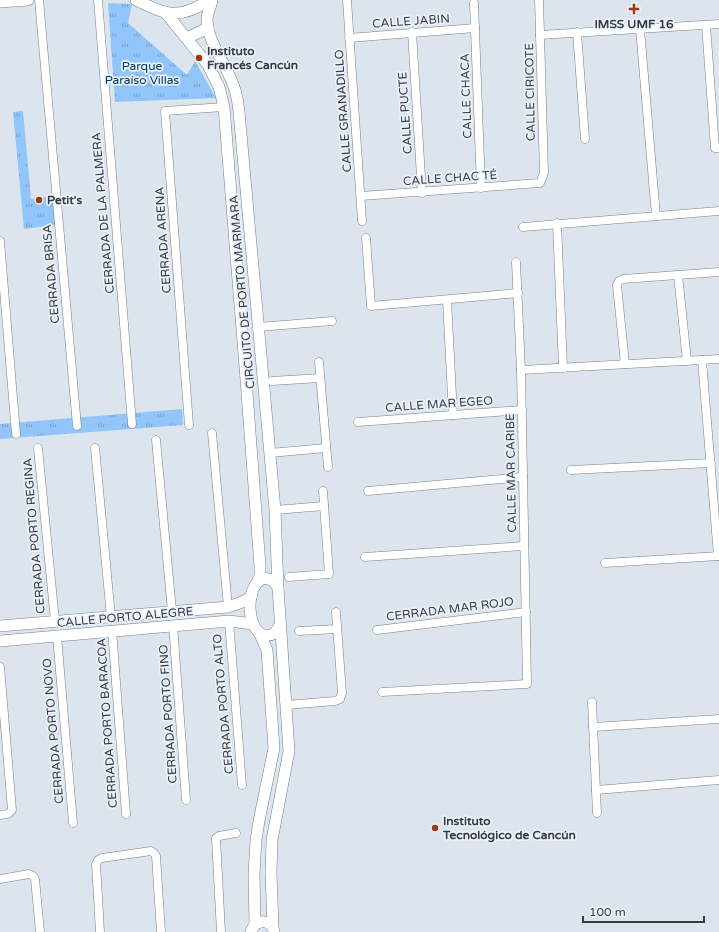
<svg xmlns="http://www.w3.org/2000/svg" width="719" height="932" viewBox="0 0 719 932" font-family="'Varela Round',sans-serif">
<style>
.park{fill:url(#park-tufts)}
.lines{fill:none;stroke-linecap:round;stroke-linejoin:round}
.street-casing{stroke:#777e86;stroke-width:9}
.secondary-casing{stroke:#777e86;stroke-width:12}
.street{stroke:#fff;stroke-width:8}
.secondary{stroke:#fff;stroke-width:11}
.poi-dot{fill:#9f3a0f;stroke:#e9f2fb;stroke-width:1.5}
.labels{text-anchor:middle;dominant-baseline:central;stroke-width:3.5;stroke-linejoin:round;paint-order:stroke}
.street-label{font-size:12px;fill:#393c3f;stroke:#e9f2fb}
.poi-label{font-size:12px;font-weight:bold;fill:#393c3f;stroke:#e9f2fb;text-anchor:start}
.park-label{font-size:12px;fill:#003968;stroke:#e9f2fb}
</style>
<defs>
<pattern id="park-tufts" width="24" height="20" patternUnits="userSpaceOnUse"><rect width="24" height="20" fill="#92c5f9"/><path d="M3 7l-1-3M5 7V3M7 7l1-3M15 17l-1-3M17 17v-4M19 17l1-3" fill="none" stroke="#78a1cb"/></pattern>
</defs>
<rect width="100%" height="100%" fill="#dce5ed"/>
<g class="park">
<polygon points="108,3 132,4 128,23 187,75 195,61 216,98 115,102"/>
<polygon points="23,111 31,199 54,196 55,225 24,229 13,112"/>
<polygon points="182,409 183,425 0,439 0,424"/>
</g>
<g class="lines">
<g class="street-casing">
<g id="street">
<polyline points="39,0 77,426"/>
<polyline points="98,0 132,424"/>
<polyline points="347,0 362,221"/>
<polyline points="474,3 481,188"/>
<polyline points="706,25 715,148 719,148"/>
<polyline points="640,29 656,216"/>
<polyline points="412,32 422,193"/>
<polyline points="577,32 585,139"/>
<polyline points="540,35 719,24"/>
<polyline points="349,38 475,28"/>
<polyline points="361,196 540,183 544,173 539,0"/>
<polyline points="557,223 563,368"/>
<polyline points="523,227 719,211"/>
<polyline points="366,238 371,306 518,293"/>
<polyline points="0,241 16,434"/>
<polyline points="678,275 687,361"/>
<polyline points="447,300 453,415"/>
<polyline points="259,327 332,321"/>
<polyline points="702,360 718,556"/>
<polyline points="319,362 328,467"/>
<polyline points="625,364 617,285 619,281 623,279 719,272"/>
<polyline points="521,370 719,359"/>
<polyline points="272,381 320,378"/>
<polyline points="358,422 522,410"/>
<polyline points="189,425 165,111 224,107"/>
<polyline points="212,433 228,607"/>
<polyline points="156,440 172,611"/>
<polyline points="38,448 55,621"/>
<polyline points="95,448 111,617"/>
<polyline points="270,453 326,448"/>
<polyline points="571,470 711,463"/>
<polyline points="368,491 523,477"/>
<polyline points="275,510 324,506"/>
<polyline points="365,557 524,546"/>
<polyline points="605,563 719,556"/>
<polyline points="289,577 329,574 323,491"/>
<polyline points="229,621 242,785"/>
<polyline points="173,625 186,800"/>
<polyline points="112,630 126,814"/>
<polyline points="377,630 526,612"/>
<polyline points="299,631 337,629"/>
<polyline points="57,636 73,823"/>
<polyline points="0,667 12,810 8,814 0,815"/>
<polyline points="382,692 527,684 521,370 516,262"/>
<polyline points="592,702 597,813"/>
<polyline points="286,705 335,701 340,699 342,693 336,612"/>
<polyline points="593,727 719,719"/>
<polyline points="596,790 719,780"/>
<polyline points="0,879 29,874 33,876 35,879 40,932"/>
<polyline points="100,932 96,864 98,860 102,858 151,851 154,853 156,856 161,932"/>
<polyline points="221,932 216,838 219,836 236,833"/>
</g>
</g>
<g class="secondary-casing">
<g id="secondary">
<path d="M136,0C145,4 155,10 165,12C180,16 196,9 209,0"/>
<path d="M212,0C211,6 208,12 207,18C207,39 220,55 228,73C235,86 238,98 239,112L275,510L278,588"/>
<polyline points="0,2 28,0"/>
<polyline points="165,12 208,65 219,87 224,107 246,379 260,566 260,576 257,583"/>
<polyline points="187,38 208,28"/>
<polyline points="0,626 228,607 242,602 251,597"/>
<polyline points="0,641 229,621 253,624"/>
<polyline points="255,924 254,874 256,840 259,821 274,748 267,650 259,632"/>
<path d="M273,927L271,873L272,840L289,751L278,588C275,581 270,577 262,579C241,590 249,648 275,633L280,625"/>
<path d="M251,932C255,919 270,918 274,931"/>
</g>
</g>
<use href="#street" class="street"/>
<use href="#secondary" class="secondary"/>
</g>
<g class="poi-dot">
<path d="M632 3h4v4h4v4h-4v4h-4v-4h-4v-4h4z"/>
<circle cx="199" cy="58" r="4"/>
<circle cx="39" cy="200" r="4"/>
<circle cx="435" cy="828" r="4"/>
</g>
<g class="labels">
<g class="street-label">
<text transform="translate(411 21) rotate(-4)">CALLE JABIN</text>
<text transform="translate(530 92) rotate(-91)">CALLE CIRICOTE</text>
<text transform="translate(466 96) rotate(-92)">CALLE CHACA</text>
<text transform="translate(343 111) rotate(-94)">CALLE GRANADILLO</text>
<text transform="translate(405 113) rotate(-94)">CALLE PUCTE</text>
<text transform="translate(450 178) rotate(-4)">CALLE CHAC TÉ</text>
<text transform="translate(103 213) rotate(-95)">CERRADA DE LA PALMERA</text>
<text transform="translate(163 240) rotate(-94)">CERRADA ARENA</text>
<text transform="translate(51 274) rotate(-95)">CERRADA BRISA</text>
<text transform="translate(242 292) rotate(-95)">CIRCUITO DE PORTO MARMARA</text>
<text transform="translate(439 404) rotate(-4)">CALLE MAR EGEO</text>
<text transform="translate(511 473) rotate(-91)">CALLE MAR CARIBE</text>
<text transform="translate(34 536) rotate(-95)">CERRADA PORTO REGINA</text>
<text transform="translate(450 609) rotate(-7)">CERRADA MAR ROJO</text>
<text transform="translate(125 617) rotate(-5)">CALLE PORTO ALEGRE</text>
<text transform="translate(223 704) rotate(-95)">CERRADA PORTO ALTO</text>
<text transform="translate(168 714) rotate(-94)">CERRADA PORTO FINO</text>
<text transform="translate(107 723) rotate(-94)">CERRADA PORTO BARACOA</text>
<text transform="translate(53 731) rotate(-95)">CERRADA PORTO NOVO</text>
</g>
<g class="poi-label">
<text x="634" y="24" text-anchor="middle">IMSS UMF 16</text>
<text x="207" y="51">Instituto<tspan x="207" dy="14">Francés Cancún</tspan></text>
<text x="47" y="200">Petit's</text>
<text x="443" y="821">Instituto<tspan x="443" dy="14">Tecnológico de Cancún</tspan></text>
</g>
<g class="park-label">
<text x="142" y="66">Parque<tspan x="142" dy="14">Paraíso Villas</tspan></text>
</g>
</g>
<path d="M583 916v6h121v-6" fill="none" stroke="#393c3f" stroke-width="2"/>
<text x="589" y="916" font-size="12" fill="#393c3f" stroke="#e9f2fb" stroke-width="3" paint-order="stroke">100 m</text>
</svg>
